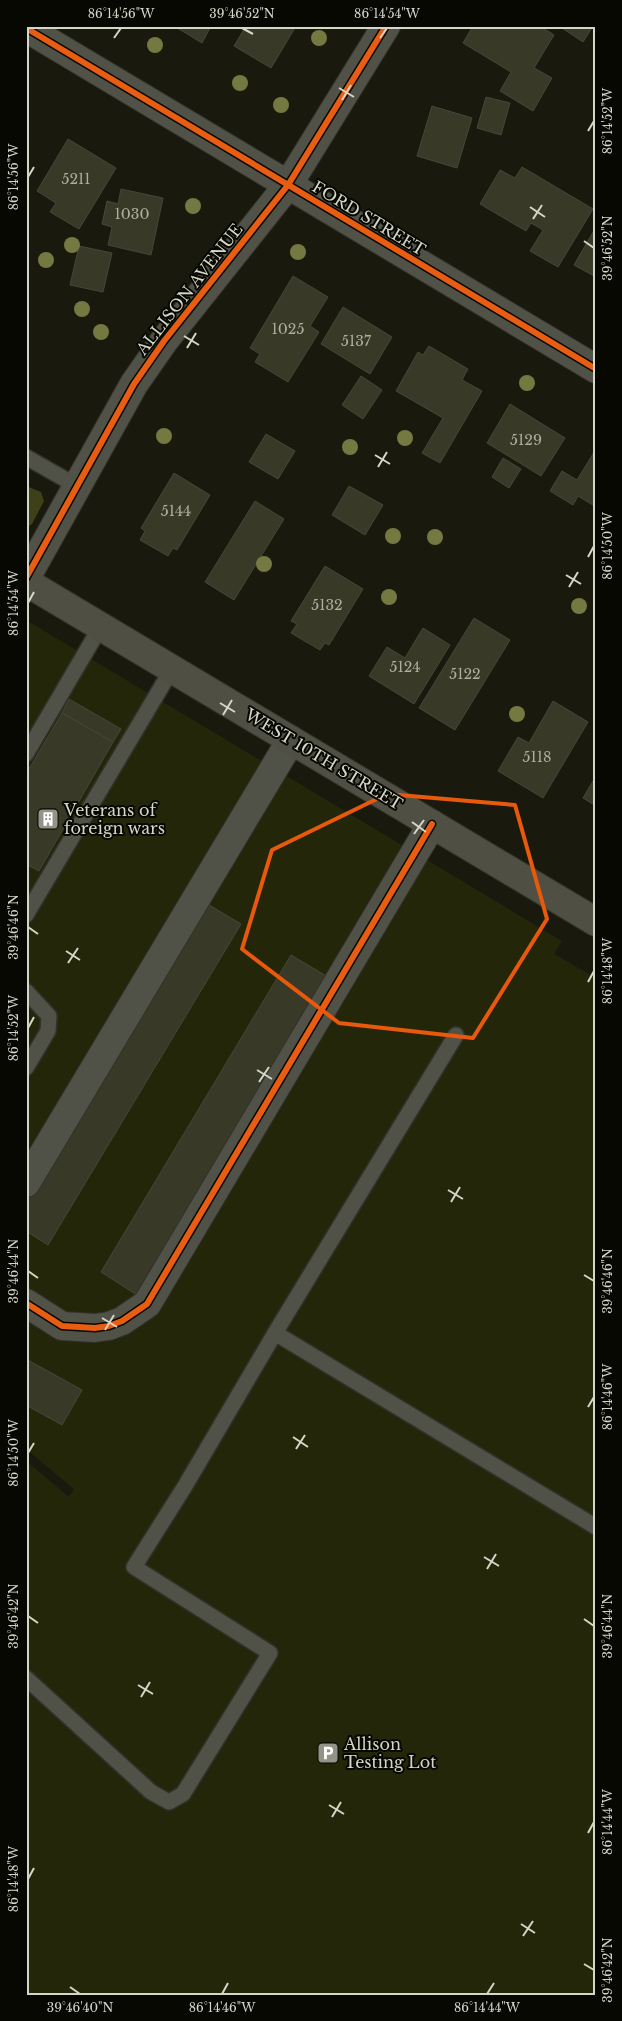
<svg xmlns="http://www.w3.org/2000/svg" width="622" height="2021" viewBox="0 0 622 2021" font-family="'Libre Baskerville',serif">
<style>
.built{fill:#24260a}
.green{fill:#3e4118}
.building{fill:#383927;stroke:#46473b}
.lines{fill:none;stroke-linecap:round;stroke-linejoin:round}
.lane-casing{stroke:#32322b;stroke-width:18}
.street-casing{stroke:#32322b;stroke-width:30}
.primary-casing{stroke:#32322b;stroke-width:30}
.lane{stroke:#505147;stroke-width:15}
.street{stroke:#505147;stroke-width:28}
.primary{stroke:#4f5043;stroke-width:28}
.cycleway-casing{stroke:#070802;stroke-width:9}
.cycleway{stroke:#e95d12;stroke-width:6}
.tree{fill:#747941}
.marked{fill:none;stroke:#e8590c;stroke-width:4;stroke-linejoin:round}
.ticks{fill:none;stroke:#d4d6c8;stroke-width:2}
.labels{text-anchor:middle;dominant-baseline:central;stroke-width:4;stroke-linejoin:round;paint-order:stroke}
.number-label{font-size:14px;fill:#adafa0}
.street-label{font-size:16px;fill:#d4d6c8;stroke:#070802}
.poi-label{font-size:16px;fill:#d4d6c8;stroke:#070802;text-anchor:start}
.neatline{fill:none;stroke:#d4d6c8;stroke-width:2}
.ticks-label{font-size:12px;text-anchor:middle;fill:#d4d6c8}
</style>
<rect width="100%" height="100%" fill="#191a0d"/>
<polygon class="built" points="26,620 562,941 554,954 596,978 596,1995 26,1995 26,1461 69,1497 74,1489 26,1449"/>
<polygon class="green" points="26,486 41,492 44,501 32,524 26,528"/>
<g class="building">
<polygon points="174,26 211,26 202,43"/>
<polygon points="246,26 296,26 271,68 234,46"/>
<polygon points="473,26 540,26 554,35 534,68 552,78 533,111 500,91 511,72 463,43"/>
<polygon points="559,26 593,26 583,42"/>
<polygon points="486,97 510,103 501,135 477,128"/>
<polygon points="432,106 472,118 457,168 417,156"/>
<polygon points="68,139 116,168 79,229 50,212 56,203 37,191"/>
<polygon points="522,167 593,209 558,267 530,251 543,230 531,223 526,231 480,204 500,170 515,178"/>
<polygon points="121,189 163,198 151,255 108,245 112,227 102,224 107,201 118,204"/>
<polygon points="596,227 596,277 574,265"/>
<polygon points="79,246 112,253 103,292 70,285"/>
<polygon points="293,276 328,297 310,326 319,332 288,382 255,362 260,354 250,348"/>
<polygon points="343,307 392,337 370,374 321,344"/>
<polygon points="429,346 468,369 462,380 482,391 440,463 422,453 443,418 396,391 418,352 423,355"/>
<polygon points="361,376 382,390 363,419 342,405"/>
<polygon points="510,404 565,438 541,476 487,443"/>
<polygon points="266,434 295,451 278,479 249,462"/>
<polygon points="596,449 596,507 578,496 573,505 550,491 562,471 577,480"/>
<polygon points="503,458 521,469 509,488 492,477"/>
<polygon points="174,473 210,495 177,550 173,548 168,556 140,540 145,531 141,528"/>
<polygon points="349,486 383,505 365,535 332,515"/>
<polygon points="255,501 284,519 234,600 205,582"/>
<polygon points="325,566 363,589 329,645 325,643 320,650 291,633 297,624 291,621"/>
<polygon points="474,618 510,640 455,730 419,708"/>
<polygon points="423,628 450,645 414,704 369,676 387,647 405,658"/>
<polygon points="69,699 121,729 113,742 62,713"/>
<polygon points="553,701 588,722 543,798 498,771 518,737 529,743"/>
<polygon points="62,713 113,742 39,871 26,864 26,774"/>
<polygon points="596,776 596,806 583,798"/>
<polygon points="204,902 241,924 48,1245 26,1231 26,1197"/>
<polygon points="291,955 328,977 137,1295 101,1272"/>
<polygon points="26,1359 82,1390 62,1425 26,1405"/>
</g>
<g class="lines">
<g class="lane-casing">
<g id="lane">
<polyline points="26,457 77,486"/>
<polyline points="26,754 101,626"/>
<polyline points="26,915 172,669"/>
<polyline points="26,991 49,1016 48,1031 26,1068"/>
<polyline points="275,1333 456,1035"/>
<polyline points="26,1678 151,1792 169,1802 183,1794 270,1653 134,1567 185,1486 275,1333 596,1527"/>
</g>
</g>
<g class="street-casing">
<g id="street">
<polyline points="26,28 596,369"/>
<polyline points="26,578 134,384 164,341 288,185 386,26"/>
<polyline points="26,1183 291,740"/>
<polyline points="26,1303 62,1326 95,1328 109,1326 122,1321 147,1304 432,824"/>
</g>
</g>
<g class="primary-casing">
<polyline id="primary" points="26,582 596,922"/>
</g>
<use href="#lane" class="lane"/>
<use href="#street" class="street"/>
<use href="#primary" class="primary"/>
<g class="cycleway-casing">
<g id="cycleway">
<polyline points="26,28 596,369"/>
<polyline points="26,578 134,384 164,341 288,185 386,26"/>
<polyline points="26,1303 62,1326 95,1328 109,1326 122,1321 147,1304 432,824"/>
</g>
</g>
<use href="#cycleway" class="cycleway"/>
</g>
<g class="tree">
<circle cx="319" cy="38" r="8"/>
<circle cx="155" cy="45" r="8"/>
<circle cx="240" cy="83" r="8"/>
<circle cx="281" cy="105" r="8"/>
<circle cx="193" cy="206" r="8"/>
<circle cx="72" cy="245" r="8"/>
<circle cx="298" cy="252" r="8"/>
<circle cx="46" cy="260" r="8"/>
<circle cx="82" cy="309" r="8"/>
<circle cx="101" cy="332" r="8"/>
<circle cx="527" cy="383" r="8"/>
<circle cx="164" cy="436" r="8"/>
<circle cx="405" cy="438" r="8"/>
<circle cx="350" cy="447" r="8"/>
<circle cx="393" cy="536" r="8"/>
<circle cx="435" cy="537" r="8"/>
<circle cx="264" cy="564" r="8"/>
<circle cx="389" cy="597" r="8"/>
<circle cx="579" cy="606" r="8"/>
<circle cx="517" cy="714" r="8"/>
</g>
<path class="marked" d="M387,794L515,805L547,919L473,1038L339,1023L242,949L272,850Z"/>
<path class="ticks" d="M242,28L253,34M114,38L121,28M380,38L387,28M339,88L354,97M342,100L351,85M588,131L594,121M28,177L34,167M530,207L545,217M533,219L542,205M584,241L594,248M184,336L199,345M187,348L196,333M375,455L390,464M378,467L387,452M588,557L594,546M566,575L581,584M569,587L578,572M28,603L34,592M220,703L235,712M223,715L232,700M412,822L426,832M414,834L424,820M28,927L38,934M66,951L80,960M68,963L78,948M588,982L594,971M28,1028L34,1017M257,1070L272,1079M259,1082L269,1067M448,1190L463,1199M451,1202L460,1187M28,1271L38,1278M584,1275L594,1281M102,1318L117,1327M105,1330L114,1315M588,1407L594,1397M293,1437L308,1447M296,1449L305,1435M28,1453L34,1443M484,1557L499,1566M487,1569L496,1554M28,1616L38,1623M584,1619L594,1626M138,1685L153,1694M141,1697L150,1682M329,1805L344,1814M332,1817L341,1802M588,1833L594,1822M28,1879L34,1868M521,1924L535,1933M523,1936L533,1921M584,1964L594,1970M70,1987L80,1994M222,1994L228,1983M487,1994L494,1983"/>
<defs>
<g id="building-square" transform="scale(1.125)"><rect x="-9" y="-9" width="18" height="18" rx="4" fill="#939487" stroke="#070802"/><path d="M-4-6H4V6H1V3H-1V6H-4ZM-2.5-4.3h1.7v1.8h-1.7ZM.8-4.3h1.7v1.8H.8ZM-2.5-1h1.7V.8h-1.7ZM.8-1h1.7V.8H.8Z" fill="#fff"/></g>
<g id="parking-square" transform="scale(1.125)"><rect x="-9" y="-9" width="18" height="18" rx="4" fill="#939487" stroke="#070802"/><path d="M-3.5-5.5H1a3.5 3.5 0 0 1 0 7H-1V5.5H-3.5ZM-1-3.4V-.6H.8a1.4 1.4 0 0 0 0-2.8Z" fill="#fff"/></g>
</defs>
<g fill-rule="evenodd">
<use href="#building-square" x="48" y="819"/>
<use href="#parking-square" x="328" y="1753"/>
</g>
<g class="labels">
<g class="number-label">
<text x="76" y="179">5211</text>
<text x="132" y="214">1030</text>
<text x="288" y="329">1025</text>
<text x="356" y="341">5137</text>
<text x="526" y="440">5129</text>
<text x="176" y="511">5144</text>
<text x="327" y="605">5132</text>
<text x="405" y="667">5124</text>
<text x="465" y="674">5122</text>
<text x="537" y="757">5118</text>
</g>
<g class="street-label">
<text transform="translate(369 218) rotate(31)">FORD STREET</text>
<text transform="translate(189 289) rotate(-52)">ALLISON AVENUE</text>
<text transform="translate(324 759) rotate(31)">WEST 10TH STREET</text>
</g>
<g class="poi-label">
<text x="64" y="810">Veterans of<tspan x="64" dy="18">foreign wars</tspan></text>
<text x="344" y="1744">Allison<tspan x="344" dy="18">Testing Lot</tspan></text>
</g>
</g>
<rect width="622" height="2021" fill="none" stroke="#070802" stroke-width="55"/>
<rect x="28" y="28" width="566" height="1966" class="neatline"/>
<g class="ticks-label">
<text x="121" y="18">86°14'56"W</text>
<text x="242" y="18">39°46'52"N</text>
<text x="387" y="18">86°14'54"W</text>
<text transform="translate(608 121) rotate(-90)" y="4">86°14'52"W</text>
<text transform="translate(14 177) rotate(-90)" y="4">86°14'56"W</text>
<text transform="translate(608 248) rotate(-90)" y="4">39°46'52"N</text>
<text transform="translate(608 546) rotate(-90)" y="4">86°14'50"W</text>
<text transform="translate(14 603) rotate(-90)" y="4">86°14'54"W</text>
<text transform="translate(14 927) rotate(-90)" y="4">39°46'46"N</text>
<text transform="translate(608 971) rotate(-90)" y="4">86°14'48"W</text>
<text transform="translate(14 1028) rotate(-90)" y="4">86°14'52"W</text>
<text transform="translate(14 1271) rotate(-90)" y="4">39°46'44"N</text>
<text transform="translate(608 1281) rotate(-90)" y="4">39°46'46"N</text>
<text transform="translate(608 1397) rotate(-90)" y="4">86°14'46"W</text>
<text transform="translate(14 1453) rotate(-90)" y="4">86°14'50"W</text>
<text transform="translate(14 1616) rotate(-90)" y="4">39°46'42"N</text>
<text transform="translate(608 1626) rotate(-90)" y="4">39°46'44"N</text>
<text transform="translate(608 1822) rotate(-90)" y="4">86°14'44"W</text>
<text transform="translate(14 1879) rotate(-90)" y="4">86°14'48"W</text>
<text transform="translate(608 1970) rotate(-90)" y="4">39°46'42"N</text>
<text x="80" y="2012">39°46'40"N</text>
<text x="222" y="2012">86°14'46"W</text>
<text x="487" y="2012">86°14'44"W</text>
</g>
</svg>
